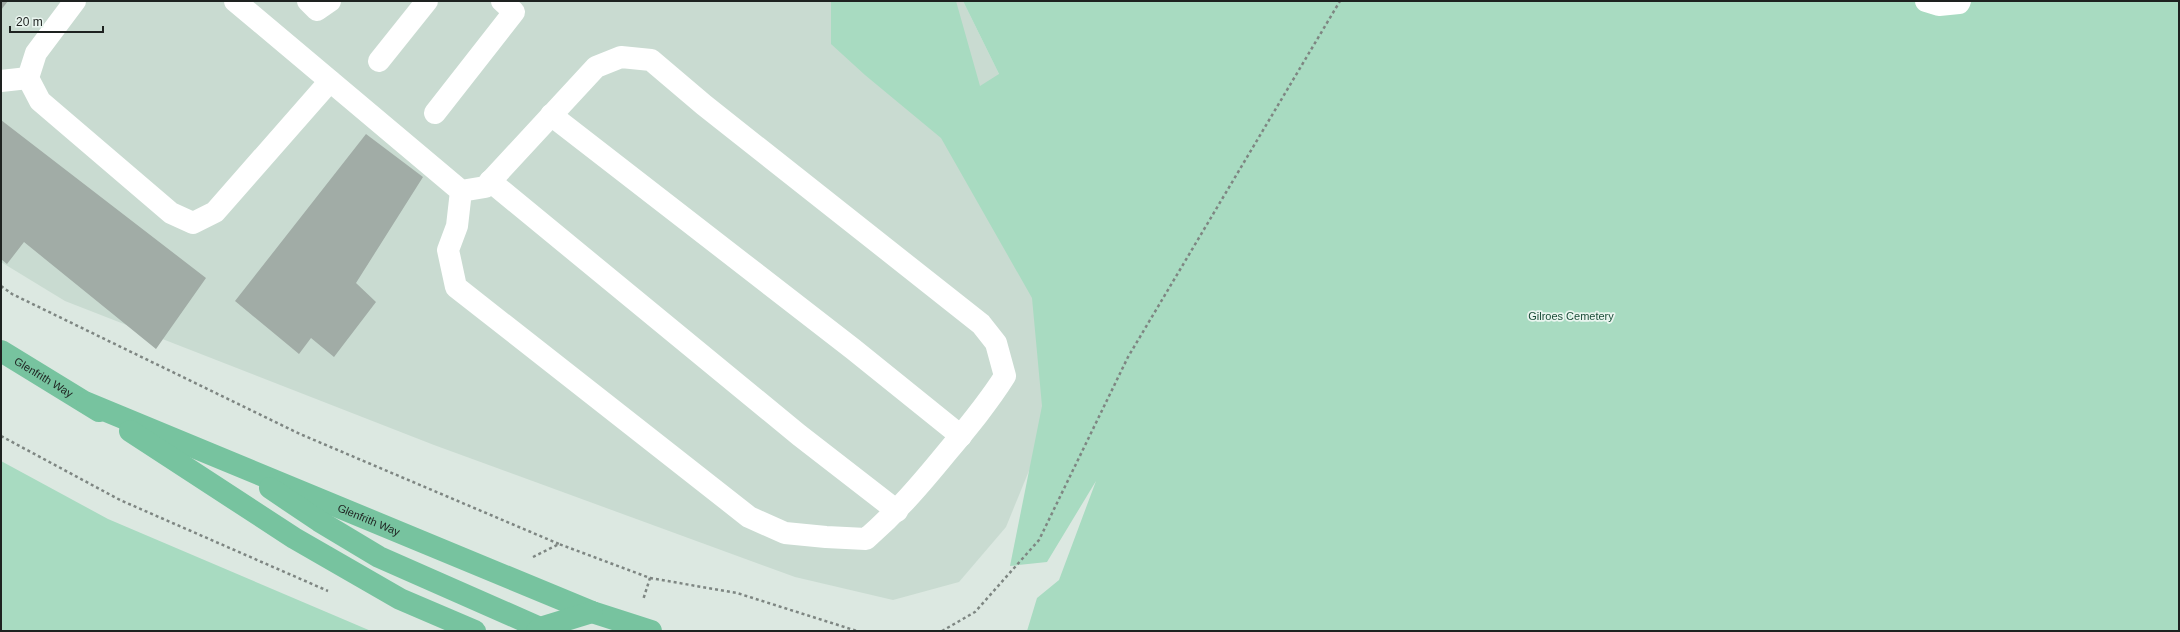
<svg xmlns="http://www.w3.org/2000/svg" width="2180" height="632" viewBox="0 0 2180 632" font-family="Helvetica,sans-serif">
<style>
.built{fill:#c9dbd1}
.green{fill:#a8dbc1}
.building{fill:#a1aca6}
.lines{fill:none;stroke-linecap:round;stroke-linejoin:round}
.path{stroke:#7e8682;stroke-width:2.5;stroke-dasharray:3 3;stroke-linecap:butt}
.minor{stroke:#fff;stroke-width:22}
.highway{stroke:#77c39f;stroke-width:22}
.labels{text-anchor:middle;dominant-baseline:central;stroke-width:3.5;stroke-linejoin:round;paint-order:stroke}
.park-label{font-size:11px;fill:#1b4d38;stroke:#e9f5ef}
.street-label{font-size:11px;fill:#1e2220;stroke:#e9f5ef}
</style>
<rect width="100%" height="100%" fill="#dce8e1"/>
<polygon class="built" points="1,1 963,1 1104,287 1006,527 959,582 893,600 795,577 434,445 65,301 1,262"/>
<g class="green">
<polygon points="831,1 956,1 980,86 999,74 963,1 2179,1 2179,631 1027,631 1037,598 1059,580 1096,481 1047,562 1010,566 1042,406 1032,298 941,138 865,75 831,44"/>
<polygon points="1,461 108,519 371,631 1,631"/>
</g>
<g class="building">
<polygon points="1,1 8,1 1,10"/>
<polygon points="1,120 206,278 156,349 24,242 7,264 1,259"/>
<polygon points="366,134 423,177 356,283 376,302 334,357 311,338 299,354 235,301"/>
</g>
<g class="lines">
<g class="path">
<polyline points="1,286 12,294 300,434 559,544"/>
<polyline points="1,436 120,500 328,591"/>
<polyline points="533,557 559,544 650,578 643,600"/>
<polyline points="650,578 737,593 857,631"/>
<polyline points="942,631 975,612 1039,540 1128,357 1340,1"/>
</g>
<g class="minor">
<polyline points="75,1 36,53 28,78 40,101 171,213 193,223 215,212 330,81"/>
<path d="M235,1L461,191L485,187L596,67L621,57L651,60L704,105L981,324L996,343L1005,376C988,403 968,427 948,451C921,484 898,511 866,539L826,537L785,533L749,517L456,287L448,250L457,226L461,191"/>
<polyline points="308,1 317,10 330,1"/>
<polyline points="1926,1 1939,5 1959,3 1960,1"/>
<polyline points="379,61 427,1"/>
<polyline points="1,81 28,78"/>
<polyline points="435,113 514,12 502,1"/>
<polyline points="551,115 853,349 961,436"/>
<polyline points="490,181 799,435 897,511"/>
</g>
<g class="highway">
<path id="s1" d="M1,351L99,411"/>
<path id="s2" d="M87,403L592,612L651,631"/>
<polyline points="130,431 294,538 400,599 475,631"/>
<polyline points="270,488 319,521 379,557 547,631"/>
<polyline points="537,631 540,628 592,612"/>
</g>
</g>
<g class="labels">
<g class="park-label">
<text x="1571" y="316">Gilroes Cemetery</text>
</g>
<g class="street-label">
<text stroke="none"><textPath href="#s1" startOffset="50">Glenfrith Way</textPath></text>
<text stroke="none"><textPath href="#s2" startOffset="305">Glenfrith Way</textPath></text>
</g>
</g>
<rect width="2180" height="632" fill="none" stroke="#1e2220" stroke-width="4"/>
<path d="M10 26v6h93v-6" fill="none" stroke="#1e2220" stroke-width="2"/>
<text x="16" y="26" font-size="12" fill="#1e2220" stroke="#e9f5ef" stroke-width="3" paint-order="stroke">20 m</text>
</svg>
